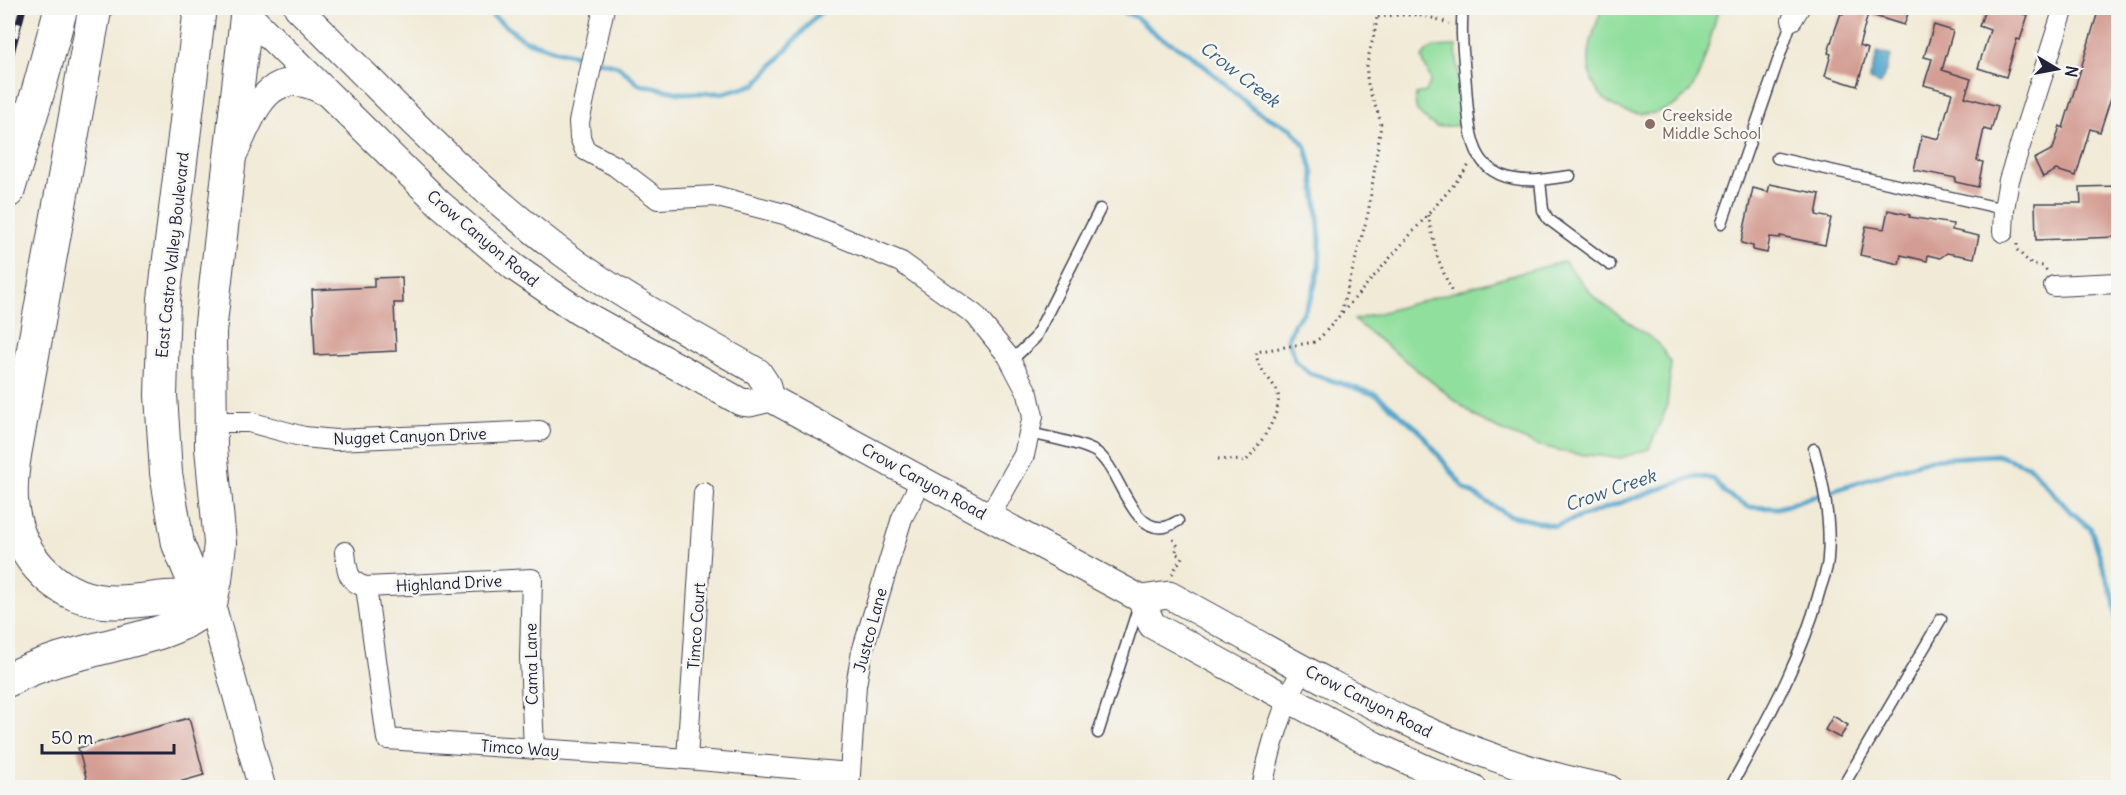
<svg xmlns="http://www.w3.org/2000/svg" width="2126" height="795" viewBox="0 0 2126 795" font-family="Delius,sans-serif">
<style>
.green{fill:#91df9d;stroke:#5a806c;stroke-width:1.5}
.water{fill:#4ea4cb;stroke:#386383;stroke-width:1.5}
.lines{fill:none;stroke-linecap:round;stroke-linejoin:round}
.stream{stroke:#4ea4cb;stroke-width:5}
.building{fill:#d49d93}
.service-casing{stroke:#414052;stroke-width:13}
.minor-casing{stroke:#414052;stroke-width:22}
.secondary-casing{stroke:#414052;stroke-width:29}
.primary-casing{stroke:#414052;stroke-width:34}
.motorway-casing{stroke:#414052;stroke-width:35}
.path{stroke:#414052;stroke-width:3;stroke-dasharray:1.5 4.5;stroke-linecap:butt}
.service{stroke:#fff;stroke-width:10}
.minor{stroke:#fff;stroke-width:20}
.secondary{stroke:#fff;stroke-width:27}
.primary{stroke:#fff;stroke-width:32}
.motorway{stroke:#fff;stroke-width:33}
.rail-casing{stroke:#22223b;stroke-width:7}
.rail{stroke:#f6f6f2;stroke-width:4.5;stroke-dasharray:14;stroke-linecap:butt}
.education-dot{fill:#8d6e63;stroke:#f6f6f2;stroke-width:2}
.labels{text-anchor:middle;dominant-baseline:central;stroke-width:5;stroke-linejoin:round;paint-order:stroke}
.education-label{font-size:16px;fill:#785e54;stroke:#f6f6f2;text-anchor:start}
.street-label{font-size:16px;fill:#22223b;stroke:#f6f6f2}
.water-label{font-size:18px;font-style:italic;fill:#365c7c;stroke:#f6f6f2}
</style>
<rect width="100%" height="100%" fill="#f6f6f2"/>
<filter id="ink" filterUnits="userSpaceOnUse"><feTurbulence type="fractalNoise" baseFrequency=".0167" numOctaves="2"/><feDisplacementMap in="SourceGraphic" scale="12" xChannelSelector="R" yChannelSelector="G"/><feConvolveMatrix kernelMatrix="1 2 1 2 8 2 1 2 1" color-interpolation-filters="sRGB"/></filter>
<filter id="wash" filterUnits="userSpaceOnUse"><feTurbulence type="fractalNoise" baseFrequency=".008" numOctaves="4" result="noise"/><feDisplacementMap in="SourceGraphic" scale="24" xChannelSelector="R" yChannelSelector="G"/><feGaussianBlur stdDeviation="1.35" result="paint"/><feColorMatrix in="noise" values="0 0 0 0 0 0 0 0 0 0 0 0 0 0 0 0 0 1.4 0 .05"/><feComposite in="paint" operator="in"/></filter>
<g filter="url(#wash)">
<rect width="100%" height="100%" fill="#f1ead6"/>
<g class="green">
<path d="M1602,8H1719C1712,29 1703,75 1690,91C1660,130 1594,118 1589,66C1587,46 1596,26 1602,8Z"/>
<path d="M1456,46L1462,125L1436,127C1422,116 1413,115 1416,94L1426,92L1431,80L1422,58C1428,44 1442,47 1456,46Z"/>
<polygon points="1564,261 1596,299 1658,343 1671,363 1667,407 1649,449 1621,458 1575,454 1537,445 1498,429 1476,417 1354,320"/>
</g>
<polygon class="water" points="1878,52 1891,56 1881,84 1869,80"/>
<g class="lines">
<g class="stream">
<polyline points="486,8 493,16 524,40 552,49 618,66 639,84 680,93 724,93 756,84 818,14 827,8"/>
<polyline points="1112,8 1136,17 1158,36 1189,53 1257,112 1292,129 1306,147 1313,174 1318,216 1320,241 1319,268 1312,296 1303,313 1294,323 1288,339 1296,361 1309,373 1377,395 1419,430 1464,488 1508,515 1555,526 1696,476 1713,479 1726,494 1749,507 1778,508 1931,459 1997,455 2029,466 2068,509 2091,529 2114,600 2118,628"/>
</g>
</g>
<g id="blocks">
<g class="building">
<polygon points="1845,8 1910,8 1904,25 1868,14 1859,46 1868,49 1857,86 1825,76 1831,54 1828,53 1833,36 1841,13 1843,14"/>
<polygon points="1986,8 2025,8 2023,14 2028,15 2020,40 2017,39 2006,77 1978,68 1990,30 1979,26"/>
<polygon points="2099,8 2118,8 2118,86 2115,85 2100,132 2090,129 2076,176 2056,170 2043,177 2034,159 2053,149 2060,126 2063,128"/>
<polygon points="1934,25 1953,31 1942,70 1971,79 1965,97 1998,106 1991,131 1984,129 1977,161 1983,162 1978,187 1955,182 1956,178 1914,170 1922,135 1939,139 1952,93 1924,85 1932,59 1924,57"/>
<polygon points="1770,184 1820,194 1816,215 1831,218 1825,245 1780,236 1780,238 1770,237 1767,253 1753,250 1753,246 1741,243 1753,188 1768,192"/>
<polygon points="2118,186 2118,237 2036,240 2035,203 2081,203 2080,187"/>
<polygon points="1888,210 1910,215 1909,217 1953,224 1952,230 1979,236 1974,258 1947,253 1940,258 1928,255 1927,261 1901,255 1899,264 1860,255 1866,226 1884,229"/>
<polygon points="402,277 403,303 394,303 396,351 315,355 312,290 374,287 374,278"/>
<polygon points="1833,716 1848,725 1840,738 1825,730"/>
<polygon points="189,718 204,775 158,788 89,788 78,748"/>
</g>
</g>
</g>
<g filter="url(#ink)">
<use href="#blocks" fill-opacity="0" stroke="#414052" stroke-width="1.5"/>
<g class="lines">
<g class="service-casing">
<g id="service">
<path d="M1463,8C1460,34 1464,59 1466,86C1470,141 1471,184 1540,180"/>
<polyline points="1777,158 2004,209"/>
<polyline points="1570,176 1540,180 1543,210 1548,219 1610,265"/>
<polyline points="1722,223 1792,20"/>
<polyline points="1011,361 1035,338 1100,209"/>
<path d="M1029,433C1047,437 1081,443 1096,452C1120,468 1130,533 1165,527C1169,526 1174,523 1178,521"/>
<polyline points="1098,733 1139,605"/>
<path d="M1730,788C1764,725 1801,662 1819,593C1822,582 1828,569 1828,558C1831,522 1824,484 1814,449"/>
<polyline points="1842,788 1941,619"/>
</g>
</g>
<g class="minor-casing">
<g id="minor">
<polyline points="604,8 579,122 580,137 585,150 615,166 658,199 715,196 788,215 901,262 975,315 1008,356 1028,394 1033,416 1024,455 989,517"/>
<polyline points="1792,20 1799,8"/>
<polyline points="2003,232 2004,209 2009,180 2064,8"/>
<polyline points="2054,286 2118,283"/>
<polyline points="210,422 249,422 304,437 335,440 540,431"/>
<path d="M345,552C347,570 347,582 366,587L387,739L687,759L850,773"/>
<polyline points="366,587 532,579 530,658 534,749"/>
<polyline points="687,759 704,493"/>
<polyline points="849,788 856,685 862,652 902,518 922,480"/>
<path d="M1262,788C1271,742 1283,708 1303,667"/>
</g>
</g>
<g class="secondary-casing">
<g id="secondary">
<path d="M241,8L440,204L514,267L578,311L741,402L750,403L770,398L1141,599L1169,595C1312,672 1446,759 1608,788"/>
<path d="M298,8C388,97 475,191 579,265C636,305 697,337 758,372L766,384L770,398"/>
<path d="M234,153C254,112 268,62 323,91"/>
<polyline points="1141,599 1152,625 1374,745 1426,769 1473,788"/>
<polyline points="211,602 262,788"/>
</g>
</g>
<g class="primary-casing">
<g id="primary">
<polyline points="200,8 164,299 161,395 166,473 178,544 190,573 211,602"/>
<polyline points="211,602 216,580 220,543 211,448 210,332 247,8"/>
</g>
</g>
<g class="motorway-casing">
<g id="motorway">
<polyline points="8,191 40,85 61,8"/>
<path d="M8,680C43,661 82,653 121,643C155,634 186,628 211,602C174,591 152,602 116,602C61,603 18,559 12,506C10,488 12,470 15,452L95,8"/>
</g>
</g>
<g class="path">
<path d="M1378,17C1402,14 1426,13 1449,24"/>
<polyline points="1428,215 1437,256 1452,293"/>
<polyline points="2017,244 2017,250 2031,264 2043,266 2047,271"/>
<path d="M1341,312L1368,214L1381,125C1378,108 1368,94 1367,76C1365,52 1380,31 1376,8"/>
<path d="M1218,459L1246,461C1258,447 1287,408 1276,389C1268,376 1257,368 1256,352L1314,342L1320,338L1452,187L1469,165"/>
<polyline points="1172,574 1182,557 1175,553 1178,546 1172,538"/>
</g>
<use href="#service" class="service"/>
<use href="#minor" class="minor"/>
<use href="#secondary" class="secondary"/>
<use href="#primary" class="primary"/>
<use href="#motorway" class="motorway"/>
<g class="rail-casing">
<polyline id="rail" points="8,64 23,8"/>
</g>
<use href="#rail" class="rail"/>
</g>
</g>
<circle class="education-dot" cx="1650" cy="124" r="6"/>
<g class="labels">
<g class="education-label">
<text x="1662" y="115">Creekside<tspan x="1662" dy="18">Middle School</tspan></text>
</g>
<g class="street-label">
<text transform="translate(483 238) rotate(40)">Crow Canyon Road</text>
<text transform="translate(172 255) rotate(-84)">East Castro Valley Boulevard</text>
<text transform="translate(410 436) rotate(-2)">Nugget Canyon Drive</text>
<text transform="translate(924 481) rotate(29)">Crow Canyon Road</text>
<text transform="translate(449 583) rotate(-3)">Highland Drive</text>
<text transform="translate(696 626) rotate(-86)">Timco Court</text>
<text transform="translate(870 630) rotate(-75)">Justco Lane</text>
<text transform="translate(531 664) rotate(-91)">Cama Lane</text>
<text transform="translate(1369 701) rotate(27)">Crow Canyon Road</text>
<text transform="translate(520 748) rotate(4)">Timco Way</text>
</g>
<g class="water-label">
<text transform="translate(1240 74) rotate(38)">Crow Creek</text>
<text transform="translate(1610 490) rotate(-19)">Crow Creek</text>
</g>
</g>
<rect width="2126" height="795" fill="none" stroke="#f6f6f2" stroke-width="30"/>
<g transform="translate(2057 69) rotate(100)" stroke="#f6f6f2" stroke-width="4.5" paint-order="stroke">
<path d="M0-4.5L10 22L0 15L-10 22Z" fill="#22223b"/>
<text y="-9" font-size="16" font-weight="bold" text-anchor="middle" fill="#22223b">N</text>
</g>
<path d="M42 744v9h132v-9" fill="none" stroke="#22223b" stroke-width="3"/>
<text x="51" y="744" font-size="18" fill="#22223b" stroke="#f6f6f2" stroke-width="4.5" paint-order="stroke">50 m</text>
</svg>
